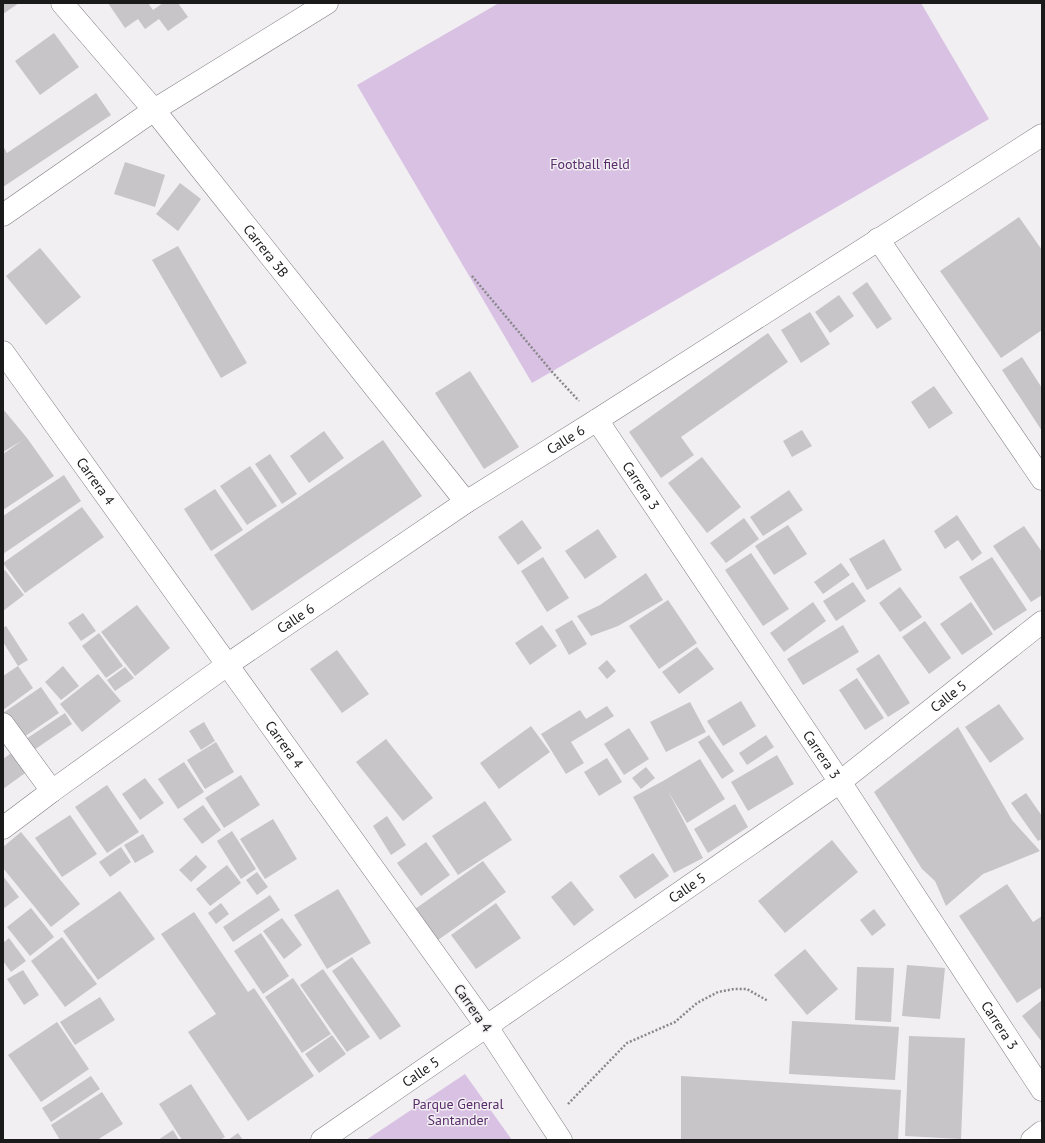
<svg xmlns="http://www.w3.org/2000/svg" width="1045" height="1143" viewBox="0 0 1045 1143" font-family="'PT Sans',sans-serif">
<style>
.green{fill:#d9c1e4}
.building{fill:#c7c5c8}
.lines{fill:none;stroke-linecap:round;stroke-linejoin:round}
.street-casing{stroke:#817f82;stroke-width:23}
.secondary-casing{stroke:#817f82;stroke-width:23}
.primary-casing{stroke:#817f82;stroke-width:23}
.path{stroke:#888789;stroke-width:2.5;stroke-dasharray:2 2;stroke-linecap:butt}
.street{stroke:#fff;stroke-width:22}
.secondary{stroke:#fff;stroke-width:22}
.primary{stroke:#fff;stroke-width:22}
.labels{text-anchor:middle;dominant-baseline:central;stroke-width:3;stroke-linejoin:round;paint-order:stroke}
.park-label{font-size:14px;fill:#582b6b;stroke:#f1eff2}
.street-label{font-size:14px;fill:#1a1a1b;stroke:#f1eff2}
</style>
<rect width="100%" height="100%" fill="#f1eff2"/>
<g class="green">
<polygon points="499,3 921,3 989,119 532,383 357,85"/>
<polygon points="465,1074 512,1140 366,1140"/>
</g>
<g class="building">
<polygon points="3,3 19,3 3,14"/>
<polygon points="108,3 148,3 153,10 163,3 178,3 188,17 168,31 159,19 145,29 138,19 125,28"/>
<polygon points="54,33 79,67 40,95 15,61"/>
<polygon points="96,93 111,115 3,187 3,146 7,153"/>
<polygon points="125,162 165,175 155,207 114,194"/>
<polygon points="180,183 201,199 178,231 156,214"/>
<polygon points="1019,217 1042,250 1042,330 1001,358 940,271"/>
<polygon points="178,246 247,363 221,378 152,260"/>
<polygon points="40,248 81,297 46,325 6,276"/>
<polygon points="867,282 892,319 877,329 852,293"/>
<polygon points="839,295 854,316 830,333 815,312"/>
<polygon points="810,312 830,344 801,363 781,330"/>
<polygon points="768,333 788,362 681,437 694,455 661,478 629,432"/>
<polygon points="1022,357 1042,388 1042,431 1002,370"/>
<polygon points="470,371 519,447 484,469 435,393"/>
<polygon points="934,386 953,413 929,429 911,402"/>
<polygon points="3,409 27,438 54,476 3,510 3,454 23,440 3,452"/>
<polygon points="802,430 812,446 792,457 783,441"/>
<polygon points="324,431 344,458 309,483 290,456"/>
<polygon points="383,440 422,496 252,611 214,555"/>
<polygon points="270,454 297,494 282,504 255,464"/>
<polygon points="702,457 741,507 707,533 668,483"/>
<polygon points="250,466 277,506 247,525 220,486"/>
<polygon points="64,475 81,501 3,554 3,516"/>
<polygon points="215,489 243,530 211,551 184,509"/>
<polygon points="789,490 803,510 763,536 750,517"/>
<polygon points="82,507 104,537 25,593 3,563"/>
<polygon points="957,515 982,553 972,561 958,540 945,549 934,531"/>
<polygon points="744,518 759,539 726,563 710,543"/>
<polygon points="522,520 542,548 518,565 498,537"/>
<polygon points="788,525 807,554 774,575 755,546"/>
<polygon points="1024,526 1042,552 1042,595 1031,602 993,546"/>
<polygon points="598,529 617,557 585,579 565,551"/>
<polygon points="884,539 902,570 867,590 849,559"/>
<polygon points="751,553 789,609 763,626 725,570"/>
<polygon points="543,557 569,598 547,612 521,571"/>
<polygon points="992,557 1027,610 994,631 959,577"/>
<polygon points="841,563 850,575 823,594 814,582"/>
<polygon points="5,570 24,595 3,611 3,572"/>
<polygon points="646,573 663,600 618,626 591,636 577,616 600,605"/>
<polygon points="853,582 866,601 836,621 823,601"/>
<polygon points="900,587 922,617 900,632 879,603"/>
<polygon points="668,600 697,643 659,669 629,626"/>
<polygon points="813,602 826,621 784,652 770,633"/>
<polygon points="971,602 993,634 962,655 940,624"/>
<polygon points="137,605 170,648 135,676 101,632"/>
<polygon points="83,613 96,631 81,641 68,623"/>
<polygon points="572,620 587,644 569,655 555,630"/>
<polygon points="925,621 951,658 929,674 902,637"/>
<polygon points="542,625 557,646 530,665 515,643"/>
<polygon points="843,625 859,652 803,685 787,659"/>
<polygon points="6,626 28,660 18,666 3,642 3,628"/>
<polygon points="99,633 123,666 106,678 82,646"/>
<polygon points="697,647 714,669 679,694 662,672"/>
<polygon points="337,650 369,694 342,713 310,669"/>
<polygon points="879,654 910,703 888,717 856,669"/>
<polygon points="607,660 616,671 607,679 598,668"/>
<polygon points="18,666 33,688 3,710 3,676"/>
<polygon points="63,666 79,686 61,700 45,682"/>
<polygon points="125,667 134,678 115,691 107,680"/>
<polygon points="98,674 121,701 82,732 60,704"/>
<polygon points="857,678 884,718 865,730 839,690"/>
<polygon points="41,687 59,713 21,739 3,713"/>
<polygon points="741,701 756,726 723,746 707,721"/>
<polygon points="690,702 706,732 666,752 650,722"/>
<polygon points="999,704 1024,739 990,763 965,727"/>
<polygon points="607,706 614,716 571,742 584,763 566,774 541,734 580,710 586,719"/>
<polygon points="65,713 72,724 31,752 23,741"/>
<polygon points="204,722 215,741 201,750 189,731"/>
<polygon points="531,726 550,752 499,789 480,763"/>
<polygon points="958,727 1012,820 1040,851 983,874 946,906 935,881 922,869 874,792"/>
<polygon points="629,728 649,759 624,775 604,744"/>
<polygon points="709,735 734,771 722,779 698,742"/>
<polygon points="766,735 774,747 747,765 739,753"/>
<polygon points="386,739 433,798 403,821 356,762"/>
<polygon points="216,742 234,772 205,789 187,760"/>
<polygon points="14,751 28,771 3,789 3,759"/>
<polygon points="777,755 794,784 748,811 731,782"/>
<polygon points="607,758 622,782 599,796 584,772"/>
<polygon points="700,759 725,799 687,823 668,791 703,858 674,873 633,797 663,781"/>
<polygon points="184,762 204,792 178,809 158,779"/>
<polygon points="646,767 655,778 641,789 632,778"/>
<polygon points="241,775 260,805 224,828 205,798"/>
<polygon points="145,778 164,803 140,820 122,794"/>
<polygon points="107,785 139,832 107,853 75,807"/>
<polygon points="1026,793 1042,816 1042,839 1038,841 1011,803"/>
<polygon points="485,801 512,840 458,875 432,836"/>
<polygon points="735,804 748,827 708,853 694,829"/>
<polygon points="203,805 221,830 202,844 183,819"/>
<polygon points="70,815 97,854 62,877 35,838"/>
<polygon points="387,816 406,845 391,855 373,826"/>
<polygon points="273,819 297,859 265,879 240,839"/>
<polygon points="232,831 256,869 241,879 217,841"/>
<polygon points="21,832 80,904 51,927 3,868 3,847"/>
<polygon points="143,834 154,852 135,863 124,845"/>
<polygon points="832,840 858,872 785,933 758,901"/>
<polygon points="426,842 450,875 421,896 397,863"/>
<polygon points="121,847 131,862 110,877 99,862"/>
<polygon points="653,853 669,876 635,899 619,876"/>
<polygon points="196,855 207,867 191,882 179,870"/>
<polygon points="483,861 506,892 438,940 415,909"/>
<polygon points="227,865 241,883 210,906 196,889"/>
<polygon points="257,872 268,887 257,895 246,880"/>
<polygon points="3,876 19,897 3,909"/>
<polygon points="571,881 594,910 574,926 551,897"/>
<polygon points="1007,884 1033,922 1042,916 1042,987 1017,1003 959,916"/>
<polygon points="338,889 371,943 327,969 294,915"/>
<polygon points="120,891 155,939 98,980 63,931"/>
<polygon points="270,895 280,910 233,942 223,927"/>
<polygon points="221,903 229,914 216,924 208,913"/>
<polygon points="496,903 521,938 476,969 451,935"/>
<polygon points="31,908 54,937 30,956 7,927"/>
<polygon points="874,909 886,925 872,936 860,920"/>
<polygon points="194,912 248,992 254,988 314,1076 248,1121 188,1032 216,1014 161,934"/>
<polygon points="282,918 302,945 284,959 263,931"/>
<polygon points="261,933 289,976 263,994 234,951"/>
<polygon points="62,937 97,984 65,1007 31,961"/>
<polygon points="9,938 26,961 11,972 3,961 3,943"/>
<polygon points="805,949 838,989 807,1015 774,975"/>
<polygon points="352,957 401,1026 380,1040 332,971"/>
<polygon points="907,965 945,968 940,1019 902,1016"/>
<polygon points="857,967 894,968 891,1022 855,1020"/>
<polygon points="323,969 370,1037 347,1052 300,985"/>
<polygon points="23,970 39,995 24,1005 7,979"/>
<polygon points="293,978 331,1034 302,1053 265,997"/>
<polygon points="100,997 115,1020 75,1045 60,1022"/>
<polygon points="1042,1000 1042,1042 1022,1016"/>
<polygon points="792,1021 899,1027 895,1080 789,1074"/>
<polygon points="57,1022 89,1069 41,1102 8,1055"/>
<polygon points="332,1035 346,1054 319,1073 305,1054"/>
<polygon points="909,1036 965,1038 961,1139 905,1136"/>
<polygon points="91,1076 100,1089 51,1122 42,1108"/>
<polygon points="681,1076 901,1090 898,1140 681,1140"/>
<polygon points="191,1084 225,1137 220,1140 182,1140 159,1104"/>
<polygon points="102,1092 123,1124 97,1140 60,1140 51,1125"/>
<polygon points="173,1130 179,1140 158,1140"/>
<polygon points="238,1133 243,1140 228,1140"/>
</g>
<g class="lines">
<g class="street-casing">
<g id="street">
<path id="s1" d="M62,3L154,110L466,502"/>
<polyline points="3,215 154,110 327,3"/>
<polyline points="878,239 1042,479"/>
<path id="s2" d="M597,420L840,782L1042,1090"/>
<polyline points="3,724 52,791"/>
<path id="s3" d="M3,828L52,791L227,665L466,502L597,420L1042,135"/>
<polyline points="487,1027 561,1140"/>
</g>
</g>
<g class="secondary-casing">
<g id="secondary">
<path id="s4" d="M3,352L487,1027"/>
<polyline points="1032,1140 1042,1132"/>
</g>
</g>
<g class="primary-casing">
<g id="primary">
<path id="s5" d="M322,1140L840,782L1042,622"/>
</g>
</g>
<g class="path">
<polyline points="472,276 553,373 579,401"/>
<polyline points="568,1104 627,1043 675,1022 697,1003 718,992 734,989 747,989 768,1001"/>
</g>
<use href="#street" class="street"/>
<use href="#secondary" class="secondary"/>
<use href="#primary" class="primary"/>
</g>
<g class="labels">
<g class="park-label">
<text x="590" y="164">Football field</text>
<text x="458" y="1104">Parque General<tspan x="458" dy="16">Santander</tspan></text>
</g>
<g class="street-label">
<text stroke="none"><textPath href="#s1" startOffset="321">Carrera 3B</textPath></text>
<text stroke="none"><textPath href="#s3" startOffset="684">Calle 6</textPath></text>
<text stroke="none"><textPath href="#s4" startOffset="159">Carrera 4</textPath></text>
<text stroke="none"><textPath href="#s2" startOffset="79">Carrera 3</textPath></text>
<text stroke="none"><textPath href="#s3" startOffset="360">Calle 6</textPath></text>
<text stroke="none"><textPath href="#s5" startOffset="768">Calle 5</textPath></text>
<text stroke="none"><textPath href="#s4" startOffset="483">Carrera 4</textPath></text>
<text stroke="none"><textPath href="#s2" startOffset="403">Carrera 3</textPath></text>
<text stroke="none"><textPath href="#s5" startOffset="444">Calle 5</textPath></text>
<text transform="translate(473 1008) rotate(55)">Carrera 4</text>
<text stroke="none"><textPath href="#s2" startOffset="727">Carrera 3</textPath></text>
<text stroke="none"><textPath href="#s5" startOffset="120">Calle 5</textPath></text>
</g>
</g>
<rect width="1045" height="1143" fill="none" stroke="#1a1a1b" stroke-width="8"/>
</svg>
